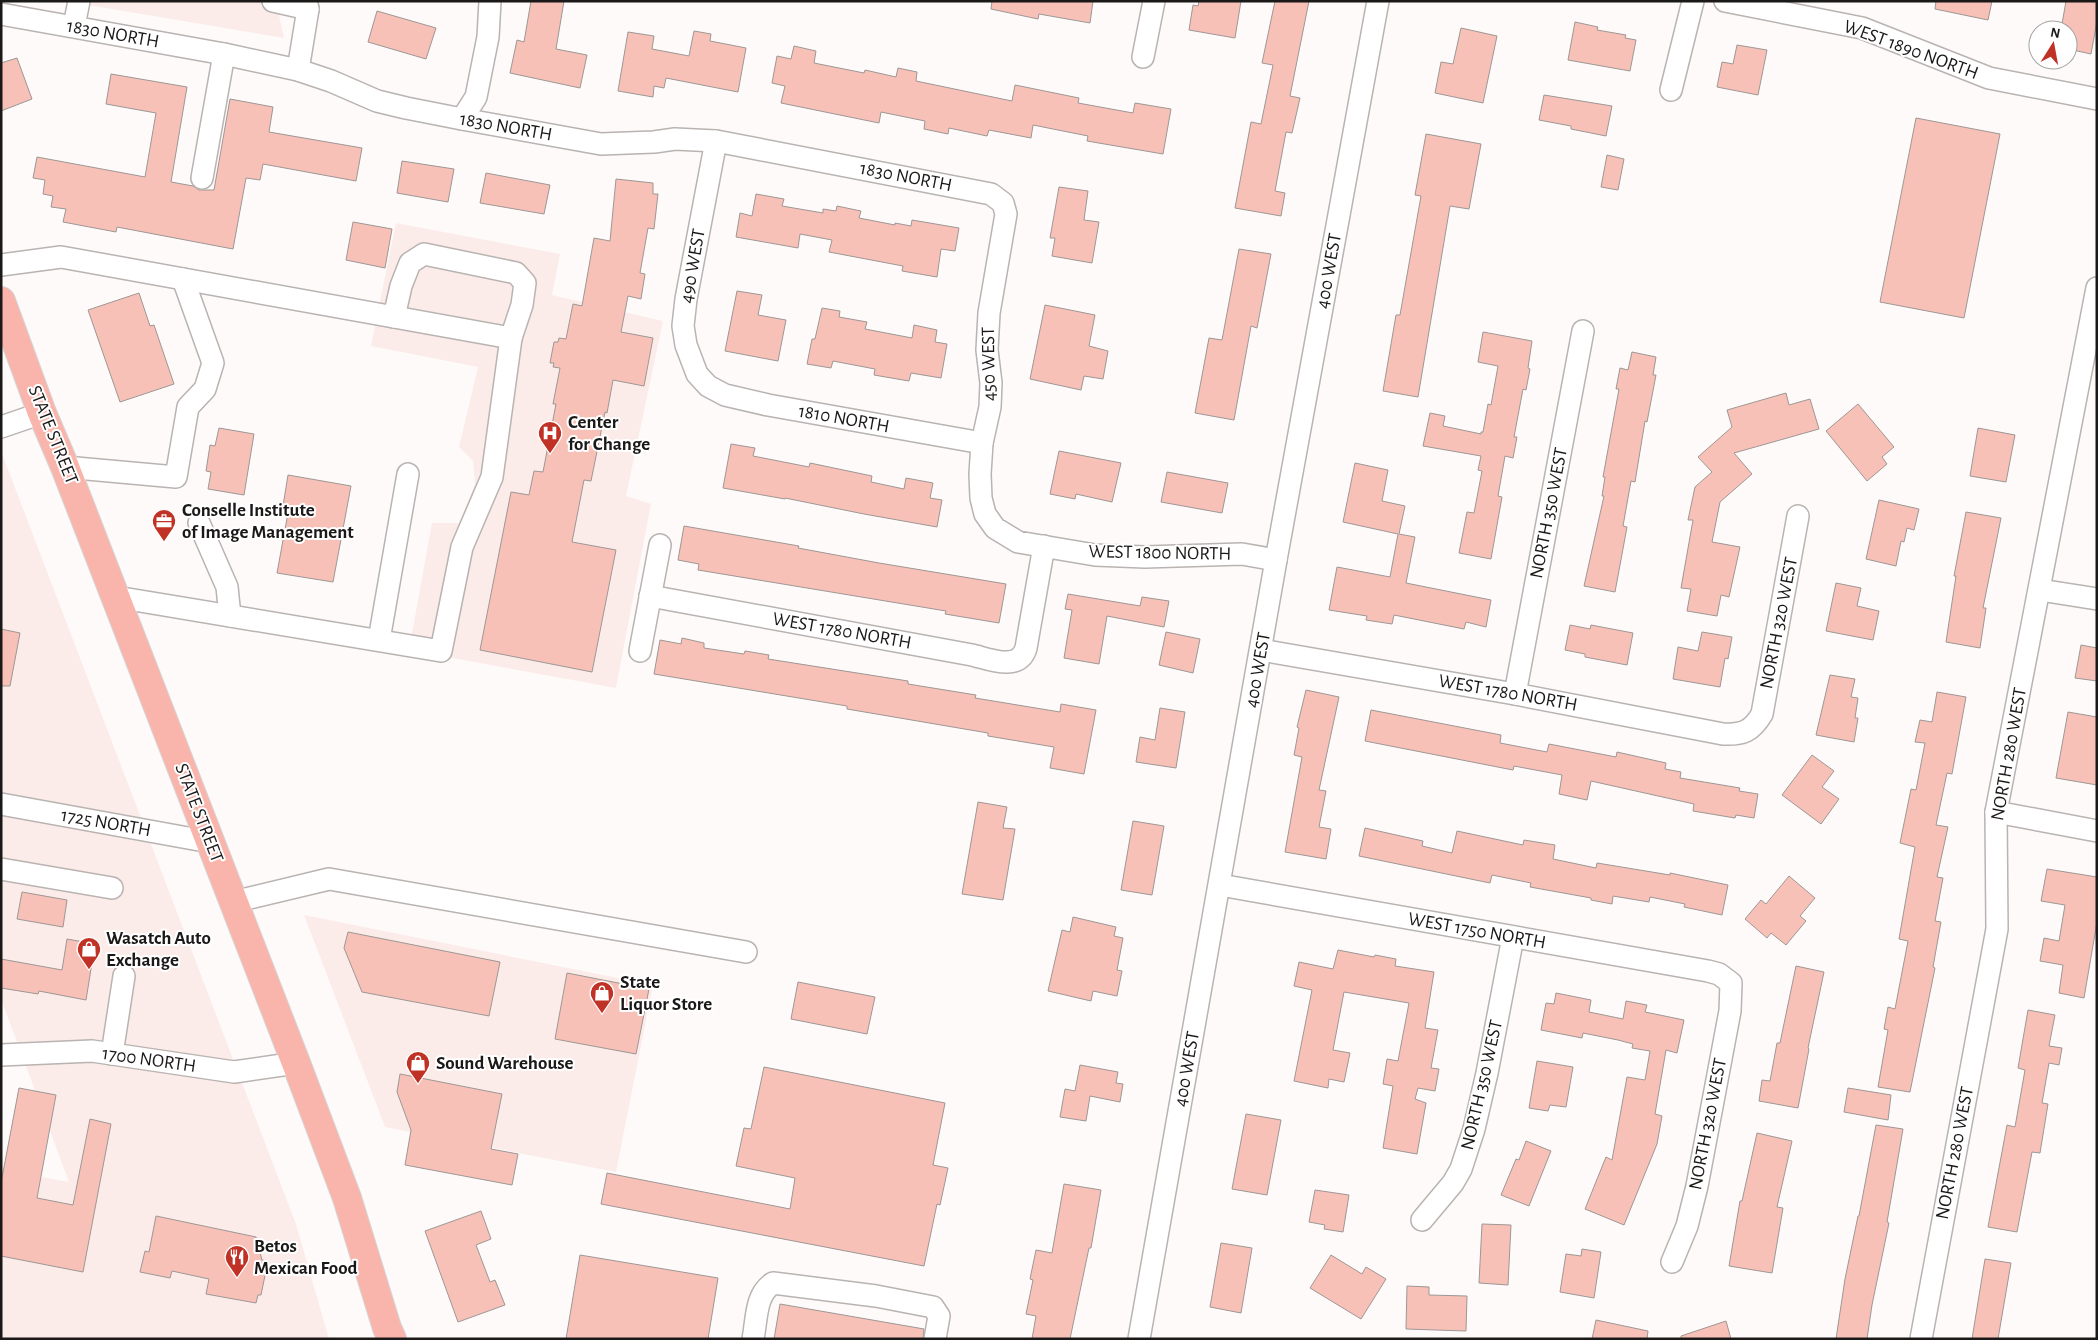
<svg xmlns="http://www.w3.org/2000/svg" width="2098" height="1340" viewBox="0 0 2098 1340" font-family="'Alegreya Sans',sans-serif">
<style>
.built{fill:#fbece9}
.building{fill:#f8c1b7;stroke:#9d9795}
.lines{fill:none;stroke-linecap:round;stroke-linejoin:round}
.minor-casing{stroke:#b9b3b1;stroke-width:24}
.major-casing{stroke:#d6d5d5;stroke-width:30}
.minor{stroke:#fff;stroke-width:21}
.major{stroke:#f9b5ab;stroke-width:28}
.labels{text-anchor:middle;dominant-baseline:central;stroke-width:4;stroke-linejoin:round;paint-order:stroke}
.street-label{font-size:19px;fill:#1b1818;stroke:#fff}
.poi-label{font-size:19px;font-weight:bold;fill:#1b1818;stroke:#fff;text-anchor:start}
</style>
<rect width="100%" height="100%" fill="#fffafa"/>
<g class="built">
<polygon points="64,1 276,1 284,38"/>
<polygon points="396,223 560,254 552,295 663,321 626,496 651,504 616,688 409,650 432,523 459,523 475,484 473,461 459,447 478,367 371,346"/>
<polygon points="1,451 296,1224 329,1339 1,1339 1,1170 69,1182 1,999"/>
<polygon points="304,915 653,985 616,1172 385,1127"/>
</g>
<g class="building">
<polygon points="531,1 564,1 556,49 587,55 580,88 510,73 517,40 524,42"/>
<polygon points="992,1 1093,1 1090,23 1039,14 1038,19 991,9"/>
<polygon points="1199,1 1241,1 1235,38 1189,30 1193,5 1198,6"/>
<polygon points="1275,1 1309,1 1290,96 1300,98 1292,133 1286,132 1275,191 1285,193 1281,216 1235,208 1251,122 1261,124 1273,65 1262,63"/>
<polygon points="1936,1 1992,1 1988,20 1935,9"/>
<polygon points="2066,1 2097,1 2097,21 2091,54 2068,49 2068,30 2061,30"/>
<polygon points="377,11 436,28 426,59 368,42"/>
<polygon points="1575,22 1598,27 1597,30 1626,35 1625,38 1636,40 1630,71 1568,60"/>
<polygon points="1461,28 1497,36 1483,103 1435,93 1441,62 1453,64"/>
<polygon points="694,31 711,34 710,41 746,48 738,92 666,78 664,88 654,86 653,97 618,91 628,32 654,36 652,49 689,56"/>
<polygon points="1737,45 1767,50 1758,95 1717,87 1722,62 1733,64"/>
<polygon points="794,46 816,51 814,63 864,73 865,70 896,77 898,68 917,72 916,81 1012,101 1015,85 1079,98 1078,103 1133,113 1135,103 1171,109 1163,154 1087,141 1088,136 1033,125 1031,138 989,130 987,136 949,128 948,134 924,129 925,121 881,112 879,123 781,103 785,86 772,83 777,56 791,59"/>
<polygon points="17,58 32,99 1,111 1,63"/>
<polygon points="111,74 187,87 171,182 193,186 199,190 214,190 230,99 273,107 269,132 362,148 356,181 263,164 260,180 246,178 233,249 117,227 116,232 63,222 66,209 51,207 53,196 43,194 45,180 33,178 37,157 145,177 156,113 106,104"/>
<polygon points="1544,95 1612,106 1606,136 1571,129 1571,126 1539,120"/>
<polygon points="1916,118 2000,134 1964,318 1880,302"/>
<polygon points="1426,134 1481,144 1469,209 1450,206 1418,397 1383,391 1396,315 1400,315 1421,196 1415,195"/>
<polygon points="1607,155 1624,159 1618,190 1601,187"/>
<polygon points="402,161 454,169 448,202 397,193"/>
<polygon points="486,173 550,185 544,214 480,203"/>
<polygon points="616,179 653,183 653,194 658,194 654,229 648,228 640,273 645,274 641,299 628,296 621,332 653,338 644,386 613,380 607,413 605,412 591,481 584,480 572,542 616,550 592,672 480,650 511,492 529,495 534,471 543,472 556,404 553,404 560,368 553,367 554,363 550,363 554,342 558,342 559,338 566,339 573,304 582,306 594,238 610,241"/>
<polygon points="1059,187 1088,191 1084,220 1099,222 1092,263 1052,256 1055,238 1050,238"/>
<polygon points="756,194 784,199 782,206 823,213 823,209 836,211 837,206 861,211 859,218 895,225 895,223 911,226 912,220 959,228 955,251 941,249 937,277 902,271 903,266 829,252 832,240 800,234 798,248 736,237 740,213 752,216"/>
<polygon points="353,222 392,229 385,268 346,260"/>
<polygon points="1239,249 1271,254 1257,328 1251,326 1234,420 1195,413 1209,338 1222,340"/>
<polygon points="737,291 762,295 758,315 786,320 778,361 725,351"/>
<polygon points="139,293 150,326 154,325 174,384 120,402 88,310"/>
<polygon points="1045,305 1095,315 1089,346 1108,351 1103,379 1084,376 1081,390 1030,379"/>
<polygon points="822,308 840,311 839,317 867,322 865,329 912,338 914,325 937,330 935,342 947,344 941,378 911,373 909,381 874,375 875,369 833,361 831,368 807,364 812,339 815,339"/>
<polygon points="1483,332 1532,341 1528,368 1530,369 1526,390 1523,389 1514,437 1517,437 1513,458 1505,456 1498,496 1502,497 1491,559 1459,553 1467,512 1474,513 1482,471 1478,470 1481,456 1423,446 1430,413 1445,416 1443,426 1481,434 1481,432 1483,432 1488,404 1491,405 1498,366 1478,362"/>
<polygon points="1632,352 1656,357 1653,375 1656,375 1647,422 1645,421 1635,482 1631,481 1623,526 1627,527 1615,592 1584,586 1604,496 1602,496 1605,477 1603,477 1619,389 1616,389 1620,368 1628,370"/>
<polygon points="1786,393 1789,405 1810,399 1819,429 1734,453 1752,474 1720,502 1712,542 1740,547 1729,597 1721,595 1717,616 1687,611 1691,589 1681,588 1693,520 1688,520 1695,487 1712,472 1698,457 1732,427 1727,410"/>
<polygon points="1858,404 1894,447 1882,457 1887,464 1867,481 1826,431"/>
<polygon points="219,428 254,434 244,495 208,489 211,472 206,471 210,445 215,446"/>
<polygon points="1978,428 2015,435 2006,482 1970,476"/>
<polygon points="731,444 755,448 753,456 809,467 810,463 872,476 871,482 904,489 906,478 933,483 930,498 942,500 937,527 864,514 785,498 785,499 723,488"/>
<polygon points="1059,451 1121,463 1112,502 1076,494 1075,499 1050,494"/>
<polygon points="1355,463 1388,470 1382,501 1405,506 1399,534 1415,537 1406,583 1491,600 1486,627 1466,622 1464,629 1394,615 1392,624 1366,620 1367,616 1329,610 1337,567 1390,577 1398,534 1343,522"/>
<polygon points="1167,472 1228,483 1222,513 1161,502"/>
<polygon points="288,475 351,486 333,582 277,573 288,513 282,512"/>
<polygon points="1879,500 1919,509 1914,530 1907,528 1904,542 1901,541 1896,566 1866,559"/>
<polygon points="1966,512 2001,518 1983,608 1986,608 1980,648 1946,642 1956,576 1954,576"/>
<polygon points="684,526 799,546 798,548 879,563 1006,584 999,623 945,614 946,611 698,570 699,564 678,560"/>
<polygon points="1836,583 1861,588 1857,606 1879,611 1873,640 1826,631"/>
<polygon points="1068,594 1140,606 1142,597 1169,601 1164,627 1107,616 1099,664 1064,658 1072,610 1065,609"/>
<polygon points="1570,625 1590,629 1591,625 1633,633 1627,665 1585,657 1585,654 1565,650"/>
<polygon points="1,629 20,633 10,686 1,686"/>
<polygon points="1166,632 1200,639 1193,673 1159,665"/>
<polygon points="1702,632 1732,637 1728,659 1725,658 1720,687 1673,679 1678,647 1698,651"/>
<polygon points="682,638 704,643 704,648 744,654 745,651 769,655 768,659 908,681 908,684 976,695 975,698 1060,712 1061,704 1096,710 1084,774 1050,768 1054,747 988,736 988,733 847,709 847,706 654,674 660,640 681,644"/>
<polygon points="2081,645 2097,648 2097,681 2075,678"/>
<polygon points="1830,675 1855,679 1851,697 1858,698 1855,718 1858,718 1854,742 1816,735"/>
<polygon points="1306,690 1339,697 1319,790 1326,791 1319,827 1331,829 1326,859 1285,852 1302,757 1294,755 1299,728 1297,727"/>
<polygon points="1937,692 1966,697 1952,774 1947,773 1936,825 1948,827 1937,877 1943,878 1935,921 1941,922 1933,967 1935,968 1910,1092 1878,1087 1888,1030 1884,1029 1888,1007 1895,1009 1908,941 1899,939 1915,847 1900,843 1911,789 1916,790 1925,743 1915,742 1920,720 1932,722"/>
<polygon points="1160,708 1185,712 1176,768 1136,762 1140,737 1155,740"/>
<polygon points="1371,710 1501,735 1500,743 1547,752 1549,744 1616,757 1617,752 1666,763 1665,769 1681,772 1680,778 1740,788 1739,791 1758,794 1754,818 1736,815 1735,818 1693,811 1694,804 1591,781 1587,800 1559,794 1562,775 1514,766 1513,770 1365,741"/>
<polygon points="2068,712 2097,717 2097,785 2056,778"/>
<polygon points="1812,755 1834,771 1822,787 1839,799 1821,824 1782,795"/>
<polygon points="978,802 1007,807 1003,828 1015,829 1003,900 962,894"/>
<polygon points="1133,821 1164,826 1152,895 1121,890"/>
<polygon points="1365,828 1423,841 1422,846 1452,853 1457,831 1523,845 1524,840 1555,845 1553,859 1596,868 1597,863 1670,875 1670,873 1728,885 1722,915 1684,907 1685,904 1650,897 1649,902 1613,896 1612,904 1591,900 1591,898 1530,887 1531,883 1492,875 1490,883 1359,856"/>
<polygon points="2047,869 2097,877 2097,922 2084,998 2059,993 2063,965 2040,961 2044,938 2059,941 2065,905 2041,901"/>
<polygon points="1789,876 1815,898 1800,916 1806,921 1786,945 1771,933 1767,938 1745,919 1761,900 1766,904"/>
<polygon points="22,892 67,900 63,927 17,919"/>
<polygon points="1073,917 1116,927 1114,936 1123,938 1117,970 1122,971 1117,996 1093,991 1091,1001 1048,991 1062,930 1070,932"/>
<polygon points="348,932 500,962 489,1016 362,992 344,948"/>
<polygon points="67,939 95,944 86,1000 39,991 38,994 1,988 1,959 62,970"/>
<polygon points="1338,950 1374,957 1375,955 1396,959 1395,966 1434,972 1425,1028 1438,1030 1431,1068 1439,1069 1435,1091 1418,1088 1415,1099 1426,1103 1417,1154 1383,1148 1393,1086 1383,1084 1387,1059 1398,1061 1409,1003 1344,992 1333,1050 1350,1053 1344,1082 1329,1079 1328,1088 1294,1081 1312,990 1294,986 1299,962 1333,969"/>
<polygon points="1796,966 1824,972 1808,1048 1809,1049 1798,1108 1759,1101 1762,1080 1770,1081 1777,1043 1780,1043"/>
<polygon points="567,973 649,989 636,1054 555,1039"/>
<polygon points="798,982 875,997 867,1034 791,1019"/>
<polygon points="1556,993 1591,1000 1589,1012 1623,1019 1626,1001 1647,1005 1645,1012 1684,1020 1677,1053 1666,1050 1655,1114 1662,1116 1657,1144 1624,1225 1585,1209 1606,1157 1612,1160 1627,1077 1645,1080 1650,1051 1632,1048 1633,1044 1618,1040 1583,1033 1582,1038 1541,1030 1546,1003 1554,1004"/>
<polygon points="2028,1010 2055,1015 2049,1046 2062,1048 2059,1065 2049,1063 2042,1103 2048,1104 2040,1153 2032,1152 2017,1232 1988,1227 2007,1125 2015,1127 2025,1070 2018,1068"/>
<polygon points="1537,1061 1573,1067 1566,1107 1550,1105 1548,1111 1529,1108"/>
<polygon points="1080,1065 1118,1072 1116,1083 1123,1084 1120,1102 1090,1096 1086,1121 1060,1117 1065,1089 1075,1091"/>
<polygon points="764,1067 945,1103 933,1165 948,1168 940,1205 937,1204 924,1266 601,1204 607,1173 790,1209 795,1178 736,1166 744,1128 751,1129"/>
<polygon points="400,1074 502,1094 491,1149 518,1154 512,1185 405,1165 411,1130 397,1092"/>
<polygon points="19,1088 56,1095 37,1198 73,1205 90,1119 111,1124 83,1272 1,1256 1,1183"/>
<polygon points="1848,1088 1891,1095 1888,1120 1844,1112"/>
<polygon points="1246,1114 1281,1120 1267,1195 1232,1189"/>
<polygon points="1876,1125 1903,1129 1887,1222 1889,1223 1872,1305 1867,1339 1836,1339 1845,1279 1858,1216 1859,1216"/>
<polygon points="1757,1133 1792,1141 1777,1207 1783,1208 1772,1273 1729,1266 1740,1201 1742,1201"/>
<polygon points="1526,1141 1551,1151 1529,1206 1501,1195 1516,1159 1519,1160"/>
<polygon points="1064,1184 1101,1190 1091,1248 1089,1248 1070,1339 1032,1339 1036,1316 1026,1314 1033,1280 1030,1279 1036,1250 1052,1253"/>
<polygon points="1315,1190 1349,1195 1343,1232 1324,1229 1325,1225 1309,1222"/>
<polygon points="481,1211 491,1239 476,1245 490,1282 495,1280 505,1305 458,1322 425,1231"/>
<polygon points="156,1216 256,1237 262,1260 268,1261 261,1295 258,1295 256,1303 206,1294 209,1279 172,1271 170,1278 140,1272 145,1251 149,1252"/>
<polygon points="1482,1224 1511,1225 1508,1285 1479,1283"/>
<polygon points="1221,1243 1252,1248 1241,1313 1210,1307"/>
<polygon points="1582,1249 1601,1252 1594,1298 1560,1292 1566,1254 1581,1256"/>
<polygon points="580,1255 718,1278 708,1339 566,1339"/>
<polygon points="1331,1255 1362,1274 1366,1267 1386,1279 1361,1319 1310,1288"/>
<polygon points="1985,1259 2011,1263 1998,1339 1972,1339"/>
<polygon points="1407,1286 1429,1287 1429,1295 1467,1296 1466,1331 1406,1329"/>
<polygon points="780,1304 924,1329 923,1339 774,1339"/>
<polygon points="1596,1320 1648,1331 1647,1339 1592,1339"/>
<polygon points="1726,1321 1731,1339 1681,1339 1681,1336"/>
</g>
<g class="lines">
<g class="minor-casing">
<g id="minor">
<polyline points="273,1 308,9"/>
<polyline points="1725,1 1862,28 1989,78 2097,99"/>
<polyline points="1,14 224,54 298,70 331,81 377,101 406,108 462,119 601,144 654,142 675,139 716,141 991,194 1003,203 1006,214 989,313 987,350 991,383 990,407 982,443 980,474 981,498 985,514 995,528 1018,542 1095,555 1145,557 1242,554 1276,560"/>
<polyline points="74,26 79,1"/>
<polyline points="1143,57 1154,1"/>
<polyline points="298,70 308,9 306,1"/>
<polyline points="1671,90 1693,1"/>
<polyline points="462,119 476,97 488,37 490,1"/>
<polyline points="716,141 686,299 683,326 686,345 697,374 708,386 725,395 768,405 982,443"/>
<polyline points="202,178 224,54"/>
<polyline points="1,265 61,257 511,338 492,477 462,547 441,651 116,597"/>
<polyline points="394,317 401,286 410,263 424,254 516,273 525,283 522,305 511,338"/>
<polyline points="1,427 42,413"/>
<polyline points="65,467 176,477 188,407 205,389 213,363 183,279"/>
<polyline points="199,523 227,587 230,616"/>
<polyline points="2040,590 2097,599"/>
<path d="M650,596L972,655C989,659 1019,672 1026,648L1044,546"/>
<polyline points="379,640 408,474"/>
<path d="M1261,650L1515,694L1723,734C1743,735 1752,731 1762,714L1798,516"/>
<polyline points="640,651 660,545"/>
<polyline points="1515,694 1583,331"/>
<polyline points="1,804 210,842"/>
<polyline points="1996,812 2097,831"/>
<polyline points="1,869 112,888"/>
<polyline points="1220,885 1708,971 1719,974 1731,983 1730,1011 1697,1186 1687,1226 1672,1262"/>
<polyline points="233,902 329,879 746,952"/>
<polyline points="112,1054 124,976"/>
<polyline points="1,1055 92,1051 234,1072 296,1063"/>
<polyline points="1422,1220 1453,1183 1461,1169 1474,1129 1487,1073 1513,937"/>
<path d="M753,1339C757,1319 755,1295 773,1283L876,1296L933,1307L939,1316L935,1339"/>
<polyline points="1139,1339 1276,560 1378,1"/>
<polyline points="1921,1339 1997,929 1996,812 2097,288"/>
</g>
</g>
<g class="major-casing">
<polyline id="major" points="1,301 42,413 65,467 296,1063 347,1198 387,1328 392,1339"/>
</g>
<use href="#minor" class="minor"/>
<use href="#major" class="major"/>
</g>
<defs>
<g id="hospital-pin" transform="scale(1.25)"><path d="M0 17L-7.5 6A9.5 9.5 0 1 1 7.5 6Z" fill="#bf3225" stroke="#fff"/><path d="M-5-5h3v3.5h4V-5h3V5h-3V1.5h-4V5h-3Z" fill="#fff"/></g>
<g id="office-pin" transform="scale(1.25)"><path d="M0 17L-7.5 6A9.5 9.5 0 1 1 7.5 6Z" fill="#bf3225" stroke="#fff"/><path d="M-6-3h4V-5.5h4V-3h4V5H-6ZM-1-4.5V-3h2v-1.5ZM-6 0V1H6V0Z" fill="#fff"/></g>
<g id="shop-pin" transform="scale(1.25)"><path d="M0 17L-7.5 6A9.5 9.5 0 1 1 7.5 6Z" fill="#bf3225" stroke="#fff"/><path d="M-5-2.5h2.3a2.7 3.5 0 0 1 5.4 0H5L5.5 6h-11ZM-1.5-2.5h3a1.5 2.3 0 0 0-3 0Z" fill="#fff"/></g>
<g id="restaurant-pin" transform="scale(1.25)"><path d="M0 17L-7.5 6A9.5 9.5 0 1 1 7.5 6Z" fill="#bf3225" stroke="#fff"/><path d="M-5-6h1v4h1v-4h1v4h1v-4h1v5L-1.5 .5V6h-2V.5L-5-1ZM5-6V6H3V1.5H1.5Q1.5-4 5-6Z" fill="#fff"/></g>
</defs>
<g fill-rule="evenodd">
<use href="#hospital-pin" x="550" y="433"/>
<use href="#office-pin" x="164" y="521"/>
<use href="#shop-pin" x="89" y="949"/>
<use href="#shop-pin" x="602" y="993"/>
<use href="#shop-pin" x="418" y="1063"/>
<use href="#restaurant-pin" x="237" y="1257"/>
</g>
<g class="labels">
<g class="street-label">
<text transform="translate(113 34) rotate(10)">1830 NORTH</text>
<text transform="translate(1911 50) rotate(20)">WEST 1890 NORTH</text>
<text transform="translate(506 127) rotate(10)">1830 NORTH</text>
<text transform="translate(906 177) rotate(11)">1830 NORTH</text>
<text transform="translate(693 266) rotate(-80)">490 WEST</text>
<text transform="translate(1329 271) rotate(-80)">400 WEST</text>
<text transform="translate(989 364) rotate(-91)">450 WEST</text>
<text transform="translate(844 419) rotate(10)">1810 NORTH</text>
<text transform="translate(53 435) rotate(68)">STATE STREET</text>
<text transform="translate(1549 513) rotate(-79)">NORTH 350 WEST</text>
<text transform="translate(1160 553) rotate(1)">WEST 1800 NORTH</text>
<text transform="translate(1779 623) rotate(-79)">NORTH 320 WEST</text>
<text transform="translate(842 631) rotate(10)">WEST 1780 NORTH</text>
<text transform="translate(1258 670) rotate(-80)">400 WEST</text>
<text transform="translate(1508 693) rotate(10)">WEST 1780 NORTH</text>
<text transform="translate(2009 754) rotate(-80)">NORTH 280 WEST</text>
<text transform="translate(199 813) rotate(69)">STATE STREET</text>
<text transform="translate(106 823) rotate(10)">1725 NORTH</text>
<text transform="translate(1477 931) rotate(10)">WEST 1750 NORTH</text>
<text transform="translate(149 1060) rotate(8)">1700 NORTH</text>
<text transform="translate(1187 1069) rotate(-80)">400 WEST</text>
<text transform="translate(1482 1085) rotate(-77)">NORTH 350 WEST</text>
<text transform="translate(1708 1124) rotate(-79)">NORTH 320 WEST</text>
<text transform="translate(1955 1153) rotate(-79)">NORTH 280 WEST</text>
</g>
<g class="poi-label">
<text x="568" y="422">Center<tspan x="568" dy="22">for Change</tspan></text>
<text x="182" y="510">Conselle Institute<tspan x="182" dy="22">of Image Management</tspan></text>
<text x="106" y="938">Wasatch Auto<tspan x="106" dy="22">Exchange</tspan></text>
<text x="620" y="982">State<tspan x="620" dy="22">Liquor Store</tspan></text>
<text x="436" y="1063">Sound Warehouse</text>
<text x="254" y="1246">Betos<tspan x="254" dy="22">Mexican Food</tspan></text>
</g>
</g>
<rect width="2098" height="1340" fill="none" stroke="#1b1818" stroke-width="5"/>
<g transform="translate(2053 45) rotate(11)"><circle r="24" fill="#ffffff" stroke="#a4a3a3"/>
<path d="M0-4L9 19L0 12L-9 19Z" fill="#bf3225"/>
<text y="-8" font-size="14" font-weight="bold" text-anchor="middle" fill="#1b1818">N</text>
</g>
</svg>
